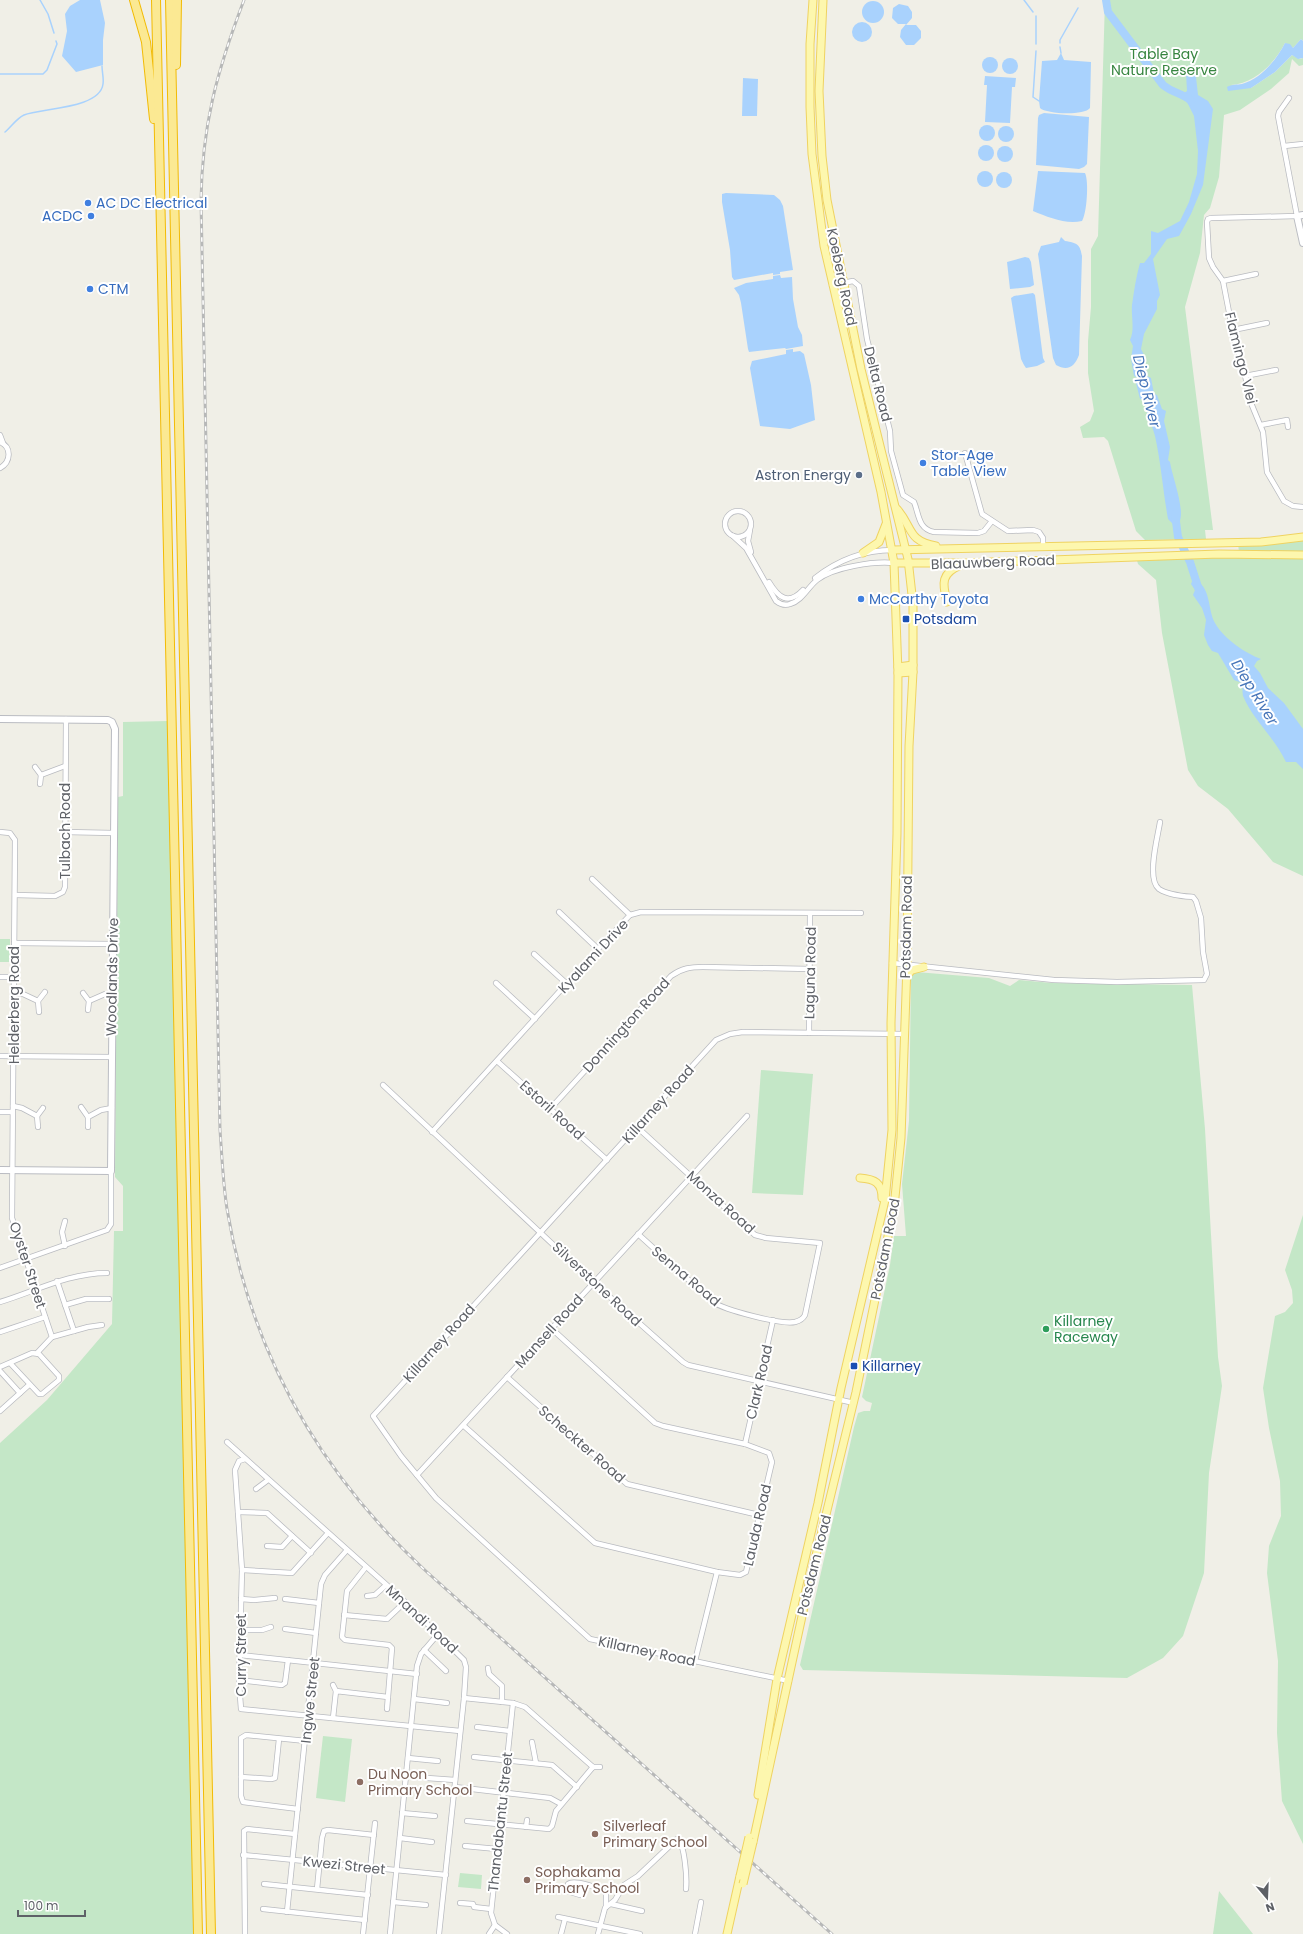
<svg xmlns="http://www.w3.org/2000/svg" width="1303" height="1934" viewBox="0 0 1303 1934" font-family="Poppins,sans-serif">
<style>
.green{fill:#c4e7c7}
.water{fill:#a9d2fd}
.lines{fill:none;stroke-linecap:round;stroke-linejoin:round}
.stream{stroke:#a9d2fd;stroke-width:1.5}
.river{stroke:#a9d2fd;stroke-width:8}
.street-casing{stroke:#b9bbc0;stroke-width:6}
.secondary-casing{stroke:#babcc2;stroke-width:8}
.primary-casing{stroke:#efd361;stroke-width:9}
.highway-casing{stroke:#f2bb05;stroke-width:10}
.street{stroke:#fff;stroke-width:4.5}
.secondary{stroke:#fff;stroke-width:6}
.primary{stroke:#fdf7ae;stroke-width:7}
.highway{stroke:#fbe993;stroke-width:8}
.rail-casing{stroke:#b7b8b8;stroke-width:3}
.rail{stroke:#fff;stroke-width:1.5;stroke-dasharray:4.5;stroke-linecap:butt}
.primary-bridge-casing{stroke:#efd361;stroke-width:9;stroke-linecap:butt}
.primary-bridge{stroke:#fdf7ae;stroke-width:7}
.shop-dot{fill:#3f7fe0;stroke:#fff;stroke-width:1.5}
.service-dot{fill:#5c6f8a;stroke:#fff;stroke-width:1.5}
.transit-dot{fill:#1a4fb4;stroke:#fff;stroke-width:1.5}
.leisure-dot{fill:#2e9e5b;stroke:#fff;stroke-width:1.5}
.education-dot{fill:#8d6e63;stroke:#fff;stroke-width:1.5}
.labels{text-anchor:middle;dominant-baseline:central;stroke-width:4;stroke-linejoin:round;paint-order:stroke}
.park-label{font-size:14px;fill:#378540;stroke:#fff}
.shop-label{font-size:14px;fill:#366cbe;stroke:#fff;text-anchor:start}
.street-label{font-size:14px;fill:#5e6167;stroke:#fff}
.service-label{font-size:14px;fill:#4e5e75;stroke:#fff;text-anchor:end}
.transit-label{font-size:14px;fill:#164399;stroke:#fff;text-anchor:start}
.leisure-label{font-size:14px;fill:#27864d;stroke:#fff;text-anchor:start}
.education-label{font-size:14px;fill:#785e54;stroke:#fff;text-anchor:start}
.water-label{font-size:15px;font-style:italic;fill:#4876b9;stroke:#fff}
</style>
<rect width="100%" height="100%" fill="#f0efe7"/>
<g class="green">
<path d="M1105,0H1303V41L1301,39L1293,48L1285,43C1274,64 1255,83 1231,85L1251,88L1275,72L1292,55L1300,59L1303,58V65L1299,66L1292,59L1289,73L1271,89L1240,110L1224,115L1219,177L1210,208L1204,215L1200,253L1185,307L1213,530H1205L1206,539L1145,540L1136,531L1108,441L1104,437L1083,438L1080,427L1090,421L1094,411L1088,373V341L1091,307V249L1098,236Z"/>
<polygon points="1303,538 1303,553 1239,552 1238,544"/>
<polygon points="1303,555 1303,876 1273,862 1228,809 1198,786 1188,770 1162,633 1156,580 1138,564 1136,557"/>
<polygon points="168,721 194,1934 0,1934 0,1443 47,1400 112,1324 114,1231 123,1231 123,1186 115,1177 118,797 123,796 123,722"/>
<rect x="0" y="939" width="10" height="23"/>
<polygon points="916,972 989,978 1010,986 1019,980 1052,983 1192,985 1205,1129 1218,1357 1222,1386 1209,1473 1204,1573 1183,1636 1163,1658 1127,1678 803,1670 800,1665 854,1427 858,1413 864,1411 870,1411 872,1403 866,1401 862,1397 890,1265 894,1236 906,1236 902,1184 909,1121 911,977"/>
<polygon points="761,1070 813,1074 803,1195 752,1193"/>
<polygon points="1303,1215 1303,1844 1282,1801 1277,1733 1278,1661 1267,1573 1269,1546 1281,1516 1280,1481 1269,1428 1263,1388 1275,1316 1285,1312 1293,1303 1292,1290 1285,1270"/>
<polygon points="323,1736 352,1739 345,1802 316,1798"/>
<polygon points="460,1873 482,1875 481,1889 458,1887"/>
<polygon points="1219,1891 1253,1934 1213,1934"/>
</g>
<g class="water">
<polygon points="80,0 100,0 105,23 103,40 103,65 76,72 62,56 67,31 65,14 70,6"/>
<circle cx="873" cy="12" r="11"/>
<polygon points="899,4 908,6 912,12 912,18 906,25 916,25 921,31 921,38 914,45 906,45 900,37 901,30 906,24 898,24 892,18 893,8"/>
<circle cx="862" cy="32" r="10"/>
<path d="M1301,39L1303,41V58L1298,59L1292,55L1275,72L1251,88L1228,91L1227,87C1232,84 1237,85 1242,84C1261,79 1277,59 1285,43L1290,44L1293,48Z"/>
<path d="M1061,53L1064,60L1091,62L1090,108C1084,116 1046,114 1040,108L1039,101L1042,61L1057,60Z"/>
<circle cx="990" cy="65" r="8"/>
<circle cx="1010" cy="66" r="8"/>
<path d="M1190,64L1196,77L1198,95L1208,101L1213,109L1203,185L1191,214L1179,236L1167,239L1153,259L1160,295L1157,301V309L1144,334L1141,349L1144,355L1143,359L1145,364L1147,376L1151,378L1154,394L1157,395L1162,409L1166,411L1164,421L1170,447L1168,460L1170,462C1172,476 1186,511 1179,523L1173,524L1168,519C1163,491 1161,463 1155,436C1152,424 1145,412 1144,400L1140,399L1136,383L1138,378L1134,376L1131,359L1133,346L1130,340C1135,330 1131,316 1132,305C1134,291 1136,277 1140,263H1144L1151,254V231L1158,233L1180,221L1189,202L1197,174L1198,151L1194,116L1183,94L1187,91L1186,73Z"/>
<polygon points="985,76 1016,78 1015,87 1012,87 1010,123 985,122 987,85 984,85"/>
<polygon points="743,78 758,79 757,116 742,116"/>
<polygon points="1044,113 1089,117 1087,164 1084,167 1079,169 1036,165 1038,118 1039,115"/>
<circle cx="987" cy="133" r="8"/>
<circle cx="1006" cy="134" r="8"/>
<circle cx="986" cy="153" r="8"/>
<circle cx="1005" cy="154" r="8"/>
<circle cx="985" cy="179" r="8"/>
<path d="M1038,171L1085,173C1089,181 1087,213 1082,221C1066,225 1048,217 1033,211Z"/>
<circle cx="1004" cy="180" r="8"/>
<polygon points="726,193 774,195 780,200 783,206 793,270 780,272 780,274 773,275 773,273 734,280 732,277 730,250 722,202 722,194"/>
<path d="M1061,237L1065,241C1077,243 1080,244 1082,256L1079,355C1075,366 1068,372 1056,365L1053,358L1038,254L1041,246L1059,242Z"/>
<polygon points="1025,257 1029,258 1031,262 1034,285 1030,287 1010,289 1007,262"/>
<polygon points="780,275 781,278 792,277 793,299 798,327 802,335 803,346 786,349 785,348 749,352 748,349 741,303 739,295 734,288 746,283 773,279 773,276"/>
<polygon points="1033,293 1035,295 1043,358 1045,362 1037,366 1026,368 1024,365 1021,359 1011,298 1014,296"/>
<polygon points="793,349 793,352 800,351 804,354 811,385 815,420 790,429 760,426 750,368 752,361 786,354 786,350"/>
<path d="M1193,579C1212,586 1207,609 1215,623C1224,639 1245,653 1261,659L1257,661L1254,666L1260,673L1268,688L1284,703L1303,729V769L1296,762H1286C1275,738 1253,720 1243,696C1242,692 1243,687 1242,683L1234,680L1218,653L1212,651L1208,645L1204,635L1206,620L1202,608L1193,595L1195,590L1191,584Z"/>
</g>
<g class="lines">
<g class="stream">
<polyline points="40,0 48,14 54,33"/>
<polyline points="1024,0 1033,12"/>
<polyline points="1060,43 1060,40 1078,8"/>
<polyline points="1036,44 1036,16"/>
<polyline points="1060,47 1061,53"/>
<polyline points="1036,51 1033,97 1039,101"/>
<polyline points="0,74 43,74 47,70 57,44 56,41"/>
<path d="M5,132C11,127 17,118 24,115C41,108 100,109 103,84C104,79 102,72 102,66"/>
</g>
<g class="river">
<path d="M1106,0L1108,12L1163,85C1174,94 1181,92 1191,101"/>
<polyline points="1175,514 1178,537 1190,562 1199,590"/>
</g>
<g class="street-casing">
<g id="street">
<polyline points="1289,98 1279,112 1278,116 1297,216 1211,218 1208,219 1207,222 1209,258 1213,267 1223,281 1234,338 1243,366 1251,403 1263,432 1267,472 1284,501 1293,506 1303,507"/>
<polyline points="1284,146 1303,144"/>
<polyline points="1223,281 1256,274"/>
<path d="M832,285L853,281L859,286L867,339L890,431L891,451L903,495L914,502C919,514 918,529 934,532L978,533L984,531L992,521"/>
<polyline points="1233,330 1267,323"/>
<polyline points="1245,376 1276,370"/>
<polyline points="1261,425 1287,420 1288,427"/>
<polyline points="0,435 3,443"/>
<path d="M0,442C12,447 11,462 0,468"/>
<polyline points="965,453 982,514 1008,531 1033,530 1039,532 1043,538 1043,547"/>
<circle cx="738" cy="524" r="13"/>
<polyline points="750,530 748,541 751,552"/>
<path d="M733,536L746,548L776,601C780,604 785,606 790,604C802,601 808,587 817,580C834,567 874,561 894,563"/>
<path d="M815,578C838,560 864,550 893,550"/>
<path d="M769,582C778,597 788,606 803,590"/>
<polyline points="35,767 41,775"/>
<polyline points="40,784 41,775 65,766"/>
<polyline points="0,832 10,833 15,840 12,1218 52,1337 37,1353"/>
<polyline points="65,832 114,833"/>
<polyline points="592,879 630,915"/>
<polyline points="15,895 55,896 63,892 65,887 66,719"/>
<polyline points="559,912 598,949"/>
<polyline points="14,943 113,944"/>
<polyline points="534,954 567,984"/>
<path d="M892,963L1054,980L1117,982L1204,980L1207,974L1203,952L1201,918L1196,901L1193,897C1182,896 1168,895 1159,889C1146,879 1158,836 1160,822"/>
<polyline points="0,977 14,977"/>
<polyline points="496,983 535,1019"/>
<polyline points="14,993 23,994 38,1001"/>
<polyline points="83,993 89,1001 88,1010"/>
<polyline points="89,1001 105,994 112,994"/>
<polyline points="39,1012 38,1001 45,992"/>
<polyline points="809,1033 810,914"/>
<polyline points="0,1056 112,1057"/>
<polyline points="497,1061 607,1160"/>
<polyline points="383,1085 593,1282 683,1362 688,1365 854,1403"/>
<polyline points="13,1106 22,1108 37,1116 43,1108"/>
<polyline points="81,1107 88,1117"/>
<path d="M551,1108L671,976C682,968 691,967 703,967L811,969"/>
<polyline points="0,1112 12,1112"/>
<polyline points="37,1116 38,1127"/>
<polyline points="88,1127 88,1117 101,1110 112,1108"/>
<path d="M637,1127L755,1235L766,1238L820,1243L805,1315C803,1319 799,1321 795,1322C781,1325 725,1310 713,1302L638,1234"/>
<polyline points="432,1132 598,949 630,915 641,912 861,913"/>
<polyline points="65,1221 62,1232 65,1246"/>
<polyline points="0,1268 107,1230 111,1224 111,1171"/>
<polyline points="57,1281 74,1331"/>
<path d="M0,1302C36,1291 69,1273 107,1273"/>
<polyline points="65,1305 86,1299 109,1299"/>
<polyline points="0,1332 45,1317"/>
<polyline points="52,1337 88,1327 102,1325"/>
<polyline points="0,1367 32,1353 39,1354 59,1376 59,1380 42,1394 39,1394 10,1363"/>
<polyline points="0,1371 20,1393"/>
<polyline points="507,1377 627,1484 759,1515"/>
<polyline points="0,1411 29,1385"/>
<polyline points="464,1426 595,1543 717,1572 740,1575 746,1572 772,1462 769,1453 745,1444 663,1426 655,1423 552,1329"/>
<polyline points="227,1442 399,1596 464,1660 466,1667 464,1698 439,1934"/>
<polyline points="745,1444 773,1320"/>
<polyline points="245,1459 239,1461 235,1470 242,1570 239,1683 241,1709 460,1731"/>
<polyline points="417,1475 747,1116"/>
<polyline points="256,1489 268,1480"/>
<polyline points="238,1512 267,1513 311,1553"/>
<polyline points="267,1546 282,1547 292,1536"/>
<polyline points="366,1567 347,1591 342,1637 345,1640 389,1645 392,1648 387,1709"/>
<polyline points="242,1570 292,1573 328,1533"/>
<polyline points="367,1596 375,1595 386,1585"/>
<polyline points="241,1599 254,1600 275,1598"/>
<polyline points="285,1599 319,1603"/>
<polyline points="344,1615 387,1619 405,1602"/>
<polyline points="285,1629 316,1633"/>
<polyline points="241,1630 262,1630 271,1627"/>
<polyline points="424,1650 446,1671"/>
<polyline points="240,1655 417,1674"/>
<polyline points="695,1661 717,1572"/>
<polyline points="488,1668 489,1674 502,1686 502,1702"/>
<polyline points="239,1680 282,1685 285,1683 288,1660"/>
<polyline points="789,1681 590,1639 436,1498 401,1456 373,1416 716,1040 730,1034 743,1032 905,1034"/>
<polyline points="333,1685 336,1691"/>
<polyline points="464,1698 513,1703 525,1707 593,1767"/>
<polyline points="414,1699 447,1703"/>
<polyline points="333,1718 336,1691 388,1697"/>
<polyline points="477,1727 510,1731"/>
<polyline points="532,1742 536,1763"/>
<polyline points="474,1757 552,1765 577,1787"/>
<polyline points="408,1758 438,1761"/>
<polyline points="593,1767 600,1767"/>
<polyline points="241,1777 271,1779 275,1778 279,1739"/>
<polyline points="427,1778 455,1780"/>
<polyline points="455,1787 550,1798 561,1804"/>
<polyline points="298,1809 243,1802 241,1796 241,1738 246,1735 306,1741"/>
<polyline points="402,1813 435,1816"/>
<polyline points="467,1821 549,1829 552,1826 556,1811 593,1767"/>
<polyline points="526,1827 527,1820"/>
<polyline points="400,1838 432,1842"/>
<polyline points="465,1846 497,1849"/>
<polyline points="243,1855 446,1875"/>
<polyline points="264,1884 368,1895"/>
<path d="M584,1884L580,1895L567,1891L568,1884C574,1879 600,1888 606,1893V1907"/>
<polyline points="317,1889 322,1838 324,1831 328,1830 374,1835"/>
<polyline points="393,1902 426,1905"/>
<polyline points="460,1903 473,1904 474,1907 491,1909"/>
<polyline points="611,1904 642,1911"/>
<polyline points="263,1909 365,1920"/>
<polyline points="287,1912 321,1584 325,1575 347,1550"/>
<polyline points="558,1917 640,1934"/>
<polyline points="245,1934 244,1831 247,1829 295,1834"/>
<polyline points="363,1934 375,1823"/>
<polyline points="390,1934 417,1666 421,1654 438,1634"/>
<polyline points="489,1934 495,1925"/>
<polyline points="507,1934 495,1925 491,1913 513,1703"/>
<polyline points="561,1934 565,1919"/>
<path d="M598,1934L605,1908L615,1900L624,1885L638,1876L677,1839C685,1843 687,1879 686,1889"/>
<polyline points="695,1934 701,1902"/>
</g>
</g>
<g class="secondary-casing">
<g id="secondary">
<polyline points="1303,215 1297,216 1303,243"/>
<polyline points="0,719 108,720 112,722 115,729 111,1171 0,1170"/>
</g>
</g>
<g class="primary-casing">
<g id="primary">
<path d="M897,509C913,527 907,541 936,546"/>
<polyline points="893,550 1261,542 1303,537"/>
<polyline points="863,553 879,542 886,524"/>
<polyline points="894,563 965,563 1219,554 1303,555"/>
<path d="M947,602C942,583 941,573 961,565"/>
<polyline points="898,667 913,665"/>
<polyline points="898,673 913,672"/>
<polyline points="907,975 912,970 924,967"/>
<path d="M860,1178C875,1179 882,1183 882,1198"/>
<polyline points="758,1795 777,1679 818,1503 841,1388 885,1200 892,1130 891,1023 897,834 898,673 894,563 881,492 824,246 812,154 810,107 810,44 813,0"/>
<polyline points="753,1842 809,1584 856,1392 894,1207 901,1138 907,964 909,746 913,672 913,604 908,559 861,369 827,200 822,156 819,91 823,0"/>
<polyline points="727,1934 740,1876"/>
</g>
</g>
<g class="highway-casing">
<g id="highway">
<polyline points="134,0 146,42 154,119"/>
<polyline points="156,0 198,1934"/>
<polyline points="170,0 211,1934"/>
<polyline points="176,65 177,0"/>
</g>
</g>
<use href="#street" class="street"/>
<use href="#secondary" class="secondary"/>
<use href="#primary" class="primary"/>
<use href="#highway" class="highway"/>
<g class="rail-casing">
<path id="rail" d="M244,0C217,71 202,125 201,201L220,1130C222,1157 223,1183 227,1209C251,1353 321,1475 428,1573L832,1934"/>
</g>
<use href="#rail" class="rail"/>
<g class="primary-bridge-casing">
<g id="primary-bridge">
<polyline points="740,1876 749,1837"/>
<polyline points="743,1884 753,1842"/>
</g>
</g>
<use href="#primary-bridge" class="primary-bridge"/>
</g>
<g class="shop-dot">
<circle cx="88" cy="203" r="4"/>
<circle cx="91" cy="216" r="4"/>
<circle cx="90" cy="289" r="4"/>
<circle cx="923" cy="463" r="4"/>
<circle cx="861" cy="599" r="4"/>
</g>
<circle class="service-dot" cx="859" cy="475" r="4"/>
<g class="transit-dot">
<rect x="902" y="615" width="8" height="8" rx="2"/>
<rect x="850" y="1362" width="8" height="8" rx="2"/>
</g>
<circle class="leisure-dot" cx="1046" cy="1329" r="4"/>
<g class="education-dot">
<circle cx="360" cy="1782" r="4"/>
<circle cx="595" cy="1834" r="4"/>
<circle cx="527" cy="1880" r="4"/>
</g>
<g class="labels">
<g class="park-label">
<text x="1164" y="54">Table Bay<tspan x="1164" dy="16">Nature Reserve</tspan></text>
</g>
<g class="shop-label">
<text x="96" y="203">AC DC Electrical</text>
<text x="83" y="216" text-anchor="end">ACDC</text>
<text x="98" y="289">CTM</text>
<text x="931" y="455">Stor-Age<tspan x="931" dy="16">Table View</tspan></text>
<text x="869" y="599">McCarthy Toyota</text>
</g>
<g class="street-label">
<text transform="translate(842 277) rotate(78)">Koeberg Road</text>
<text transform="translate(1241 358) rotate(76)">Flamingo Vlei</text>
<text transform="translate(878 384) rotate(76)">Delta Road</text>
<text transform="translate(993 562) rotate(-2)">Blaauwberg Road</text>
<text transform="translate(65 831) rotate(-90)">Tulbach Road</text>
<text transform="translate(906 927) rotate(-89)">Potsdam Road</text>
<text transform="translate(593 956) rotate(-47)">Kyalami Drive</text>
<text transform="translate(810 973) rotate(-89)">Laguna Road</text>
<text transform="translate(112 977) rotate(-89)">Woodlands Drive</text>
<text transform="translate(14 1005) rotate(-90)">Helderberg Road</text>
<text transform="translate(626 1025) rotate(-48)">Donnington Road</text>
<text transform="translate(658 1104) rotate(-48)">Killarney Road</text>
<text transform="translate(552 1110) rotate(42)">Estoril Road</text>
<text transform="translate(721 1202) rotate(42)">Monza Road</text>
<text transform="translate(885 1249) rotate(-79)">Potsdam Road</text>
<text transform="translate(28 1265) rotate(72)">Oyster Street</text>
<text transform="translate(686 1276) rotate(40)">Senna Road</text>
<text transform="translate(597 1284) rotate(43)">Silverstone Road</text>
<text transform="translate(549 1331) rotate(-48)">Mansell Road</text>
<text transform="translate(439 1343) rotate(-48)">Killarney Road</text>
<text transform="translate(759 1382) rotate(-77)">Clark Road</text>
<text transform="translate(582 1444) rotate(41)">Scheckter Road</text>
<text transform="translate(757 1525) rotate(-77)">Lauda Road</text>
<text transform="translate(814 1565) rotate(-76)">Potsdam Road</text>
<text transform="translate(422 1619) rotate(43)">Mnandi Road</text>
<text transform="translate(647 1651) rotate(12)">Killarney Road</text>
<text transform="translate(241 1655) rotate(-90)">Curry Street</text>
<text transform="translate(310 1700) rotate(-84)">Ingwe Street</text>
<text transform="translate(500 1822) rotate(-84)">Thandabantu Street</text>
<text transform="translate(344 1865) rotate(6)">Kwezi Street</text>
</g>
<g class="service-label">
<text x="851" y="475">Astron Energy</text>
</g>
<g class="transit-label">
<text x="914" y="619">Potsdam</text>
<text x="862" y="1366">Killarney</text>
</g>
<g class="leisure-label">
<text x="1054" y="1321">Killarney<tspan x="1054" dy="16">Raceway</tspan></text>
</g>
<g class="education-label">
<text x="368" y="1774">Du Noon<tspan x="368" dy="16">Primary School</tspan></text>
<text x="603" y="1826">Silverleaf<tspan x="603" dy="16">Primary School</tspan></text>
<text x="535" y="1872">Sophakama<tspan x="535" dy="16">Primary School</tspan></text>
</g>
<g class="water-label">
<text transform="translate(1147 391) rotate(76)">Diep River</text>
<text transform="translate(1255 692) rotate(58)">Diep River</text>
</g>
</g>
<g transform="translate(1267 1898) rotate(161)" stroke="#ffffff" stroke-width="3" paint-order="stroke">
<path d="M0-3L7 15L0 10L-7 15Z" fill="#5e6167"/>
<text y="-6" font-size="11" font-weight="bold" text-anchor="middle" fill="#5e6167">N</text>
</g>
<path d="M18 1910v6h67v-6" fill="none" stroke="#5e6167" stroke-width="2"/>
<text x="24" y="1910" font-size="12" fill="#5e6167" stroke="#ffffff" stroke-width="3" paint-order="stroke">100 m</text>
</svg>
